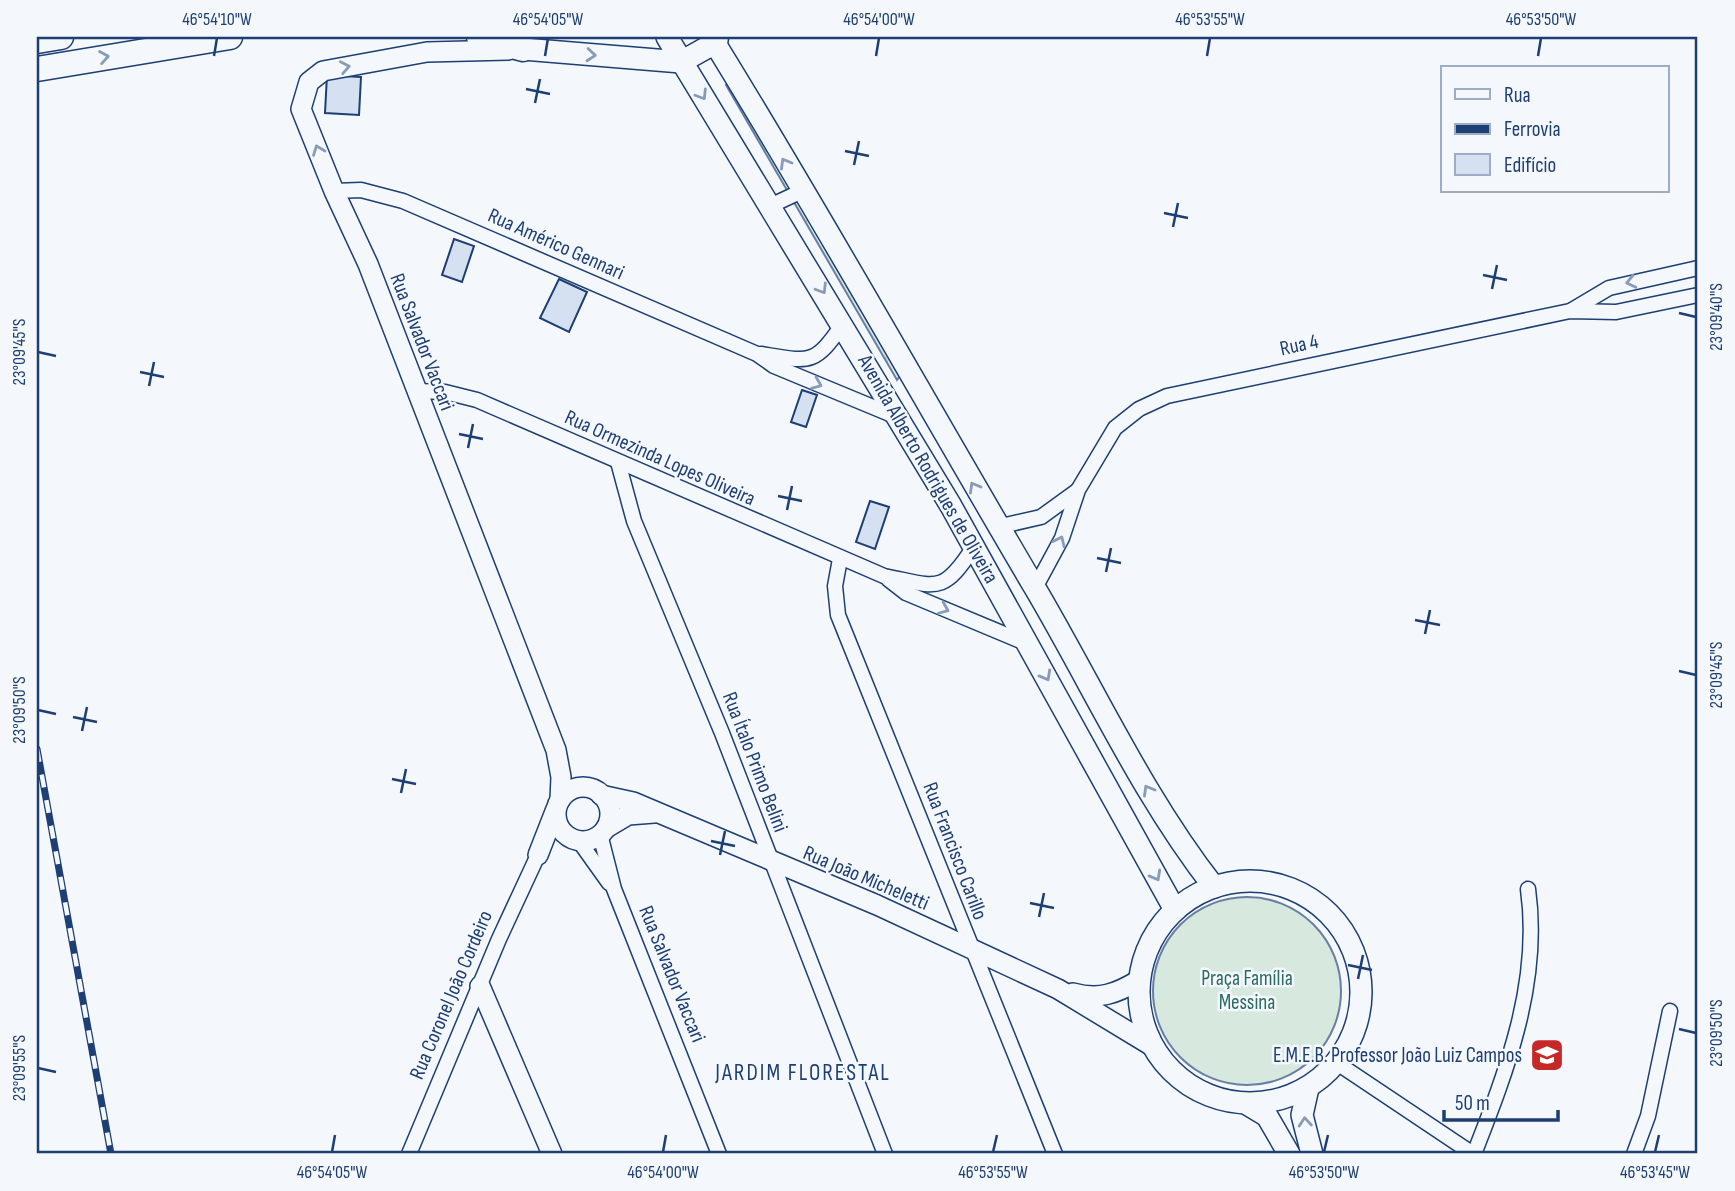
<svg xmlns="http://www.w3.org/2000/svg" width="1735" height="1191" viewBox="0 0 1735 1191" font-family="'Sofia Sans Condensed',sans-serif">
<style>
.grass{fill:url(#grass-tufts);stroke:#687fa3;stroke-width:2}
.green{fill:#d7e8df;stroke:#687fa3;stroke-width:2}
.building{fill:#d5e0f0;stroke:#1d3f73;stroke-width:2}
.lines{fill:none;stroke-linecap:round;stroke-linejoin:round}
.street-casing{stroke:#1d3f73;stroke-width:17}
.secondary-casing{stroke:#1d3f73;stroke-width:22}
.primary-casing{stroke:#1d3f73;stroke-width:24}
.highway-casing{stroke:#1d3f73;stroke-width:27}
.street{stroke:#f4f7fb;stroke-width:14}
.secondary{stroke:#f4f7fb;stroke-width:19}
.primary{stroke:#f4f7fb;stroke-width:21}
.highway{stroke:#f4f7fb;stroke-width:24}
.rail-casing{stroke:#1d3f73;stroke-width:7}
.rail{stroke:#f4f7fb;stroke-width:4.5;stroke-dasharray:13;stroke-linecap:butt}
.oneway{stroke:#889bb7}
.ticks{fill:none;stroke:#1d3f73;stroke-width:2.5}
.labels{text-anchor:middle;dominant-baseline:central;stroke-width:5;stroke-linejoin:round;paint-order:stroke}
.street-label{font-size:21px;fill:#1d3f73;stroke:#f4f7fb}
.park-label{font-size:21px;fill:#2c6c60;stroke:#f4f7fb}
.poi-label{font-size:21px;fill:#1d3f73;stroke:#f4f7fb;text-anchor:end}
.neighbourhood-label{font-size:23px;letter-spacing:2px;fill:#1d3f73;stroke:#f4f7fb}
.neatline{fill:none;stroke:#1d3f73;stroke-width:2.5}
.ticks-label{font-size:18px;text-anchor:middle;fill:#1d3f73}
</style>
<defs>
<pattern id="grass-tufts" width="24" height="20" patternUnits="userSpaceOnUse" patternTransform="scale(1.75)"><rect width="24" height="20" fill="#d7e8df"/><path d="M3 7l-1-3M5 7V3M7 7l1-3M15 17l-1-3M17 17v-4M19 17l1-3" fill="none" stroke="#b8c8c3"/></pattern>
</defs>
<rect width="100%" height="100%" fill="#f4f7fb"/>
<polygon class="grass" points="736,77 905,369 897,380 726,85"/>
<circle class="green" cx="1247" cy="991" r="94"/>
<g class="building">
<polygon points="327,75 361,77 359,115 325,113"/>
<polygon points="454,239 474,246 462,282 442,275"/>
<polygon points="559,279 587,292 569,332 540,318"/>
<polygon points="802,390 817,395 806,427 791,422"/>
<polygon points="870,501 889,507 875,549 856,542"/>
</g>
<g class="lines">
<g class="street-casing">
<g id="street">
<polyline points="334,191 361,190 403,201 757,354 774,366 897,417"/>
<polyline points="770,206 802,191"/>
<polyline points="1572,310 1609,288 1698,268"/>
<path d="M761,354C810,362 814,366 843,324"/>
<path d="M415,391L445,392L477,400L884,576C936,586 942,596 973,548"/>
<polyline points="618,462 634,521 722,733 885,1154"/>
<polyline points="997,527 1041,517 1077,491"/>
<polyline points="840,559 835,586 838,615 1055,1154"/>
<polyline points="888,579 906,593 1028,644"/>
<polyline points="1035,588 1062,538 1078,490 1115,428 1139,409 1167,396 1570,311 1616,312 1698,295"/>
<polyline points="600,834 614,889 719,1154"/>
<polyline points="579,841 609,883"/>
<polyline points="1337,1063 1473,1154"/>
<polyline points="409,1154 499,939 538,855"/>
<path d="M1474,1154C1507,1070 1541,982 1528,889"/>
<polyline points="1634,1154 1648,1116 1670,1011"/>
</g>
</g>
<g class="secondary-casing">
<g id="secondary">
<polyline points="508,50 427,52 323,71 309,82 301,109 334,191 368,264 556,750 561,777 560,800"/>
<circle cx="583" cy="814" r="27"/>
<polyline points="601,795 633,802 877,905 1058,989 1152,1046"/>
<polyline points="606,828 628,815 654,813"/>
<polyline points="538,855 556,809"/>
<polyline points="480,986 552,1154"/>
<path d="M1073,993C1099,1000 1116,994 1139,980"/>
</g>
</g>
<g class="primary-casing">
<g id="primary">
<polyline points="667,37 951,506 1175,910"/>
<path d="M711,37C823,218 927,405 1035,588C1094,688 1142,795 1214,887"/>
<polyline points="523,49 681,62 715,43"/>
<circle cx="1250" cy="992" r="111"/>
<polyline points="1308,1088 1302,1115 1312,1154"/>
<polyline points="1247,1104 1267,1116 1289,1154"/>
</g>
</g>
<g class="highway-casing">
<g id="highway">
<polyline points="479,37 523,49"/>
<polyline points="37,41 61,37"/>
<polyline points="715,43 716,37"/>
<polyline points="37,69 230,37"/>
</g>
</g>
<use href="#street" class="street"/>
<use href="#secondary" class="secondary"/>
<use href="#primary" class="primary"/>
<use href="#highway" class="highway"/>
<g class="rail-casing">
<polyline id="rail" points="37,749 111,1154"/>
</g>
<use href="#rail" class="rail"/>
</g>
<defs><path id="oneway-chevron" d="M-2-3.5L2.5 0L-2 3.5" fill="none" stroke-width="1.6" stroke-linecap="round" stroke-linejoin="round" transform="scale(1.75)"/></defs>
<g class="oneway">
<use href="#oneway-chevron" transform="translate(591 55) rotate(5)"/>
<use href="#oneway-chevron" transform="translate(104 57) rotate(-10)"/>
<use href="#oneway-chevron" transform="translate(345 67) rotate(-11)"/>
<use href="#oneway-chevron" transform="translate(702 95) rotate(58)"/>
<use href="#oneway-chevron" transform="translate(318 150) rotate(-111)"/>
<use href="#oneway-chevron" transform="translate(785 163) rotate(-120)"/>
<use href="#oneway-chevron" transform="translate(1631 282) rotate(167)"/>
<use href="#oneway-chevron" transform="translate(822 289) rotate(58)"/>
<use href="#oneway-chevron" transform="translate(817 384) rotate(22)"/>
<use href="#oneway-chevron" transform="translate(974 487) rotate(-120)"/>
<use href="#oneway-chevron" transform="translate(1060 541) rotate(-65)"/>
<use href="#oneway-chevron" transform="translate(944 609) rotate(23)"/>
<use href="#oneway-chevron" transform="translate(1046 676) rotate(61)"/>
<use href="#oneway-chevron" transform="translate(1148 790) rotate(-120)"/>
<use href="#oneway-chevron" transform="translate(1156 876) rotate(61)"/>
<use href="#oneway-chevron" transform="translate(1305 1122) rotate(-95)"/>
</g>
<path class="ticks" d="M214,56L217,38M545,56L548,38M876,56L879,38M1207,56L1210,38M1538,56L1541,38M526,89L550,94M535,103L540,79M845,151L869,156M854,165L859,141M1164,213L1188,218M1173,227L1178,203M1483,275L1507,280M1492,289L1497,265M1679,313L1696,317M38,352L56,356M140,372L164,377M149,386L154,362M459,434L483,439M468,448L473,424M778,496L802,501M787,510L792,486M1097,558L1121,563M1106,572L1111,548M1415,620L1440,625M1425,634L1430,610M1679,671L1696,675M38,710L56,714M73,717L97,722M82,731L87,707M392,779L416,784M401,793L406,769M711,841L735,846M720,855L725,831M1030,903L1054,908M1039,917L1044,893M1348,965L1372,970M1358,979L1363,955M1679,1029L1696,1033M38,1068L56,1072M332,1152L335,1135M663,1152L666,1135M993,1152L997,1135M1324,1152L1328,1135M1655,1152L1659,1135"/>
<defs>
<g id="school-square" transform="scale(1.75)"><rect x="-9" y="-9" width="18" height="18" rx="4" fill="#c62828" stroke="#f4f7fb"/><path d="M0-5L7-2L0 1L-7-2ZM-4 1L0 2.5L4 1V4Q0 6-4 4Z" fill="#fff"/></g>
</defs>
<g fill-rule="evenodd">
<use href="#school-square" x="1547" y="1055"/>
</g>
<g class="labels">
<g class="street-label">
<text transform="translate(556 244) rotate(24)">Rua Américo Gennari</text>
<text transform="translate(422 342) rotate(69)">Rua Salvador Vaccari</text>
<text transform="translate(1299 345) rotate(-12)">Rua 4</text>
<text transform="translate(660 458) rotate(24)">Rua Ormezinda Lopes Oliveira</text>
<text transform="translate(928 469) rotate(60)">Avenida Alberto Rodrigues de Oliveira</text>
<text transform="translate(755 762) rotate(69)">Rua Ítalo Primo Belini</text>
<text transform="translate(955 851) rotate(69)">Rua Francisco Carillo</text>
<text transform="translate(866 878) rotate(23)">Rua João Micheletti</text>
<text transform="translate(672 974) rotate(68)">Rua Salvador Vaccari</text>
<text transform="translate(451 995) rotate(-67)">Rua Coronel João Cordeiro</text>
</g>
<g class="park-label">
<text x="1247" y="978">Praça Família<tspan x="1247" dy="24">Messina</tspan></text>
</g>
<g class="poi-label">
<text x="1522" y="1055">E.M.E.B. Professor João Luiz Campos</text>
</g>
<g class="neighbourhood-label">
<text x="803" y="1073">JARDIM FLORESTAL</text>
</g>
</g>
<rect width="1735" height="1191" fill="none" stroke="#f4f7fb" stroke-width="77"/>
<rect x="1441" y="66" width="228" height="126" fill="#f4f7fb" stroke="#9eadc5" stroke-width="2"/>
<rect x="1455" y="89" width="35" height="10" fill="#f4f7fb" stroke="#9eadc5" stroke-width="2"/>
<text x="1504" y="102" font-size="21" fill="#1d3f73">Rua</text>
<rect x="1455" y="124" width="35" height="10" fill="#1d3f73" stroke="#9eadc5" stroke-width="2"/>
<text x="1504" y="136" font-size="21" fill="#1d3f73">Ferrovia</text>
<rect x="1455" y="154" width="35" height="21" fill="#d5e0f0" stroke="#9eadc5" stroke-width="2"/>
<text x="1504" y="172" font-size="21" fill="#1d3f73">Edifício</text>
<path d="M1444 1110v10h114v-10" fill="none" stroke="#1d3f73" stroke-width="3.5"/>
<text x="1455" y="1110" font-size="21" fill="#1d3f73" stroke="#f4f7fb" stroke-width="5" paint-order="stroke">50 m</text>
<rect x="38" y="38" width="1658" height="1114" class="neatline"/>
<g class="ticks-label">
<text x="217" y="25">46°54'10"W</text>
<text x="548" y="25">46°54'05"W</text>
<text x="879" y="25">46°54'00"W</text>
<text x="1210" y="25">46°53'55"W</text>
<text x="1541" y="25">46°53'50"W</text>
<text transform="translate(1716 317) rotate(-90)" y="6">23°09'40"S</text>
<text transform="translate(19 352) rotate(-90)" y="6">23°09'45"S</text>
<text transform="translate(1716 675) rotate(-90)" y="6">23°09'45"S</text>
<text transform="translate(19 710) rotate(-90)" y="6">23°09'50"S</text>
<text transform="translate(1716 1033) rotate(-90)" y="6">23°09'50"S</text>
<text transform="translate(19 1068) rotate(-90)" y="6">23°09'55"S</text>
<text x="332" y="1178">46°54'05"W</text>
<text x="663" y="1178">46°54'00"W</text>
<text x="993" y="1178">46°53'55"W</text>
<text x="1324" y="1178">46°53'50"W</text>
<text x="1655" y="1178">46°53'45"W</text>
</g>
</svg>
